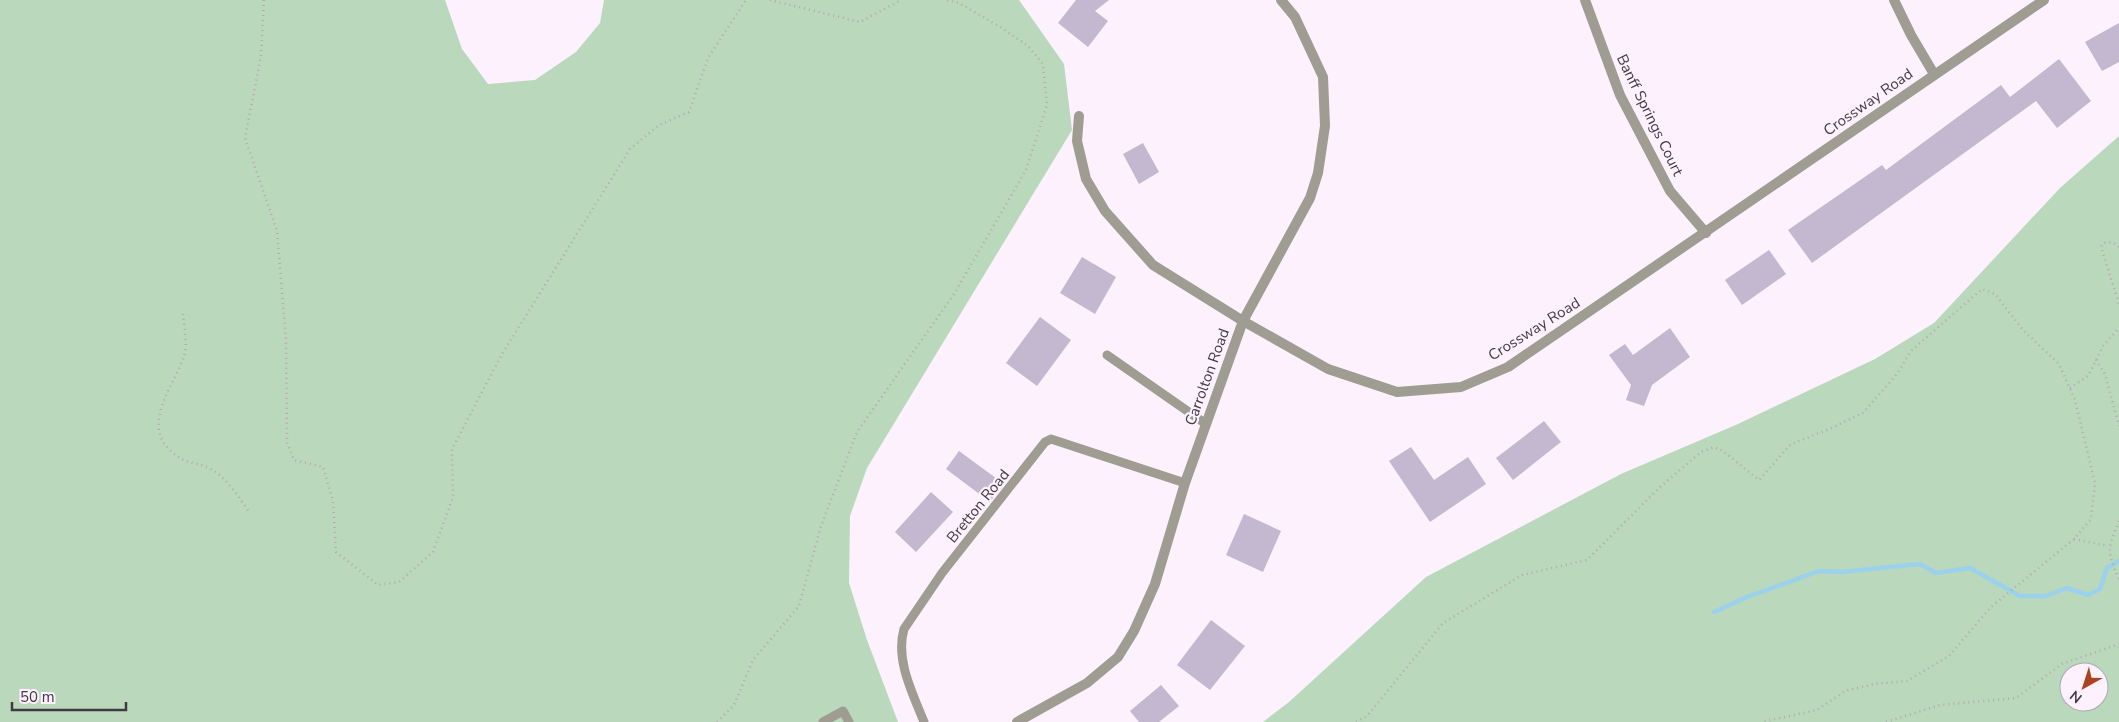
<svg xmlns="http://www.w3.org/2000/svg" width="2119" height="722" viewBox="0 0 2119 722" font-family="'Nunito Sans',sans-serif">
<style>
.green{fill:#bad8bb;fill-rule:evenodd}
.lines{fill:none;stroke-linecap:round;stroke-linejoin:round}
.stream{stroke:#9cd1eb;stroke-width:4.5}
.building{fill:#c3b8cf}
.path{stroke:#b2a9b3;stroke-width:2.5;stroke-dasharray:1 4;stroke-linecap:butt}
.lane{stroke:#9f9c92;stroke-width:9}
.street{stroke:#9f9c92;stroke-width:10}
.labels{text-anchor:middle;dominant-baseline:central;stroke-width:4.5;stroke-linejoin:round;paint-order:stroke}
.street-label{font-size:15px;fill:#413a42;stroke:#fcf1fd}
</style>
<rect width="100%" height="100%" fill="#fcf1fd"/>
<g class="green">
<polygon points="0,0 445,0 462,49 488,84 535,80 576,52 600,23 604,0 1019,0 1064,64 1072,130 867,468 850,516 849,583 867,640 898,722 0,722"/>
<path d="M2119,136V722H1263L1289,702L1426,577L1621,474L1738,424L1875,359L1934,323L2060,188ZM2069,672H2099V702H2069Z"/>
</g>
<g class="lines">
<polyline class="stream" points="1714,612 1747,597 1819,571 1841,572 1920,564 1936,573 1970,568 2020,596 2046,596 2067,588 2088,595 2100,589 2107,568 2119,561"/>
</g>
<g class="building">
<polygon points="1076,0 1109,0 1095,11 1108,21 1088,47 1058,23"/>
<polygon points="2119,23 2119,62 2102,71 2085,42"/>
<polygon points="2059,59 2091,101 2057,128 2036,101 1812,263 1788,230 1882,165 1886,170 2001,85 2010,97"/>
<polygon points="1143,143 1159,172 1139,184 1123,154"/>
<polygon points="1769,250 1786,274 1742,305 1725,280"/>
<polygon points="1082,257 1116,277 1095,314 1060,293"/>
<polygon points="1040,317 1071,340 1037,386 1006,363"/>
<polygon points="1670,328 1690,357 1652,385 1644,406 1626,400 1631,385 1609,355 1625,344 1633,355"/>
<polygon points="1544,421 1561,442 1513,480 1496,458"/>
<polygon points="1411,447 1434,480 1468,457 1486,484 1430,522 1389,461"/>
<polygon points="959,451 1004,484 990,502 946,469"/>
<polygon points="931,492 953,512 916,552 895,532"/>
<polygon points="1244,514 1281,531 1263,572 1226,555"/>
<polygon points="1211,620 1245,646 1210,690 1177,665"/>
<polygon points="1161,685 1179,706 1159,722 1139,722 1130,711"/>
</g>
<g class="lines">
<g class="path">
<polyline points="264,0 261,56 245,138 277,231 286,340 287,443 294,460 323,467 333,501 336,552 378,585 399,582 433,552 453,497 452,449 502,354 630,149 659,125 689,112 708,58 746,0"/>
<polyline points="770,0 860,22 901,0"/>
<path d="M2119,247C2115,242 2109,242 2103,243L2101,247L2119,304"/>
<path d="M183,314C184,326 188,345 184,356C174,385 141,425 171,451C186,465 193,461 209,468C226,476 239,498 250,513"/>
<polyline points="2096,360 2105,374 2119,426"/>
<polyline points="2070,388 2088,376 2103,346 2119,328"/>
<path d="M2119,521C2108,548 2106,551 2119,579"/>
<polyline points="2074,539 2108,546"/>
<polyline points="717,722 734,705 753,660 799,606 821,526 857,432 954,294 1026,170 1047,105 1043,64 1028,46 1002,28 959,3 946,0"/>
<polyline points="1356,722 1367,716 1443,623 1522,575 1587,560 1660,487 1701,452 1714,447 1723,451 1759,480 1791,444 1827,430 1863,413 1897,374 1911,351 1982,289 1995,294 2023,330 2059,364 2075,400 2095,483 2091,519 2074,539 1991,607 1949,656 1907,681 1875,684 1845,691 1817,710 1762,722"/>
<polyline points="1886,722 1940,705 2016,698 2062,664 2119,644"/>
</g>
<g class="lane">
<polyline points="1107,355 1206,424"/>
<polyline points="823,722 843,711 849,722"/>
<path d="M924,722C913,694 895,660 904,629L942,573L1045,442L1051,439L1185,483"/>
</g>
<g class="street">
<polyline points="1585,0 1620,95 1670,191 1706,233"/>
<polyline points="1894,0 1911,35 1934,74"/>
<polyline points="1079,116 1077,141 1086,179 1105,211 1153,265 1243,321 1328,369 1397,392 1461,387 1508,367 2044,0"/>
<polyline points="1017,722 1087,683 1118,657 1134,631 1155,584 1185,483 1243,321 1310,198 1318,173 1325,126 1323,77 1295,17 1281,0"/>
</g>
</g>
<g class="labels">
<g class="street-label">
<text transform="translate(1868 102) rotate(-35)">Crossway Road</text>
<text transform="translate(1650 115) rotate(64)">Banff Springs Court</text>
<text transform="translate(1534 329) rotate(-32)">Crossway Road</text>
<text transform="translate(1207 377) rotate(-70)">Carrolton Road</text>
<text transform="translate(978 506) rotate(-51)">Bretton Road</text>
</g>
</g>
<g transform="translate(2084 687) rotate(219)"><circle r="24" fill="#fcf1fd" stroke="#b1a8b2"/>
<path d="M0-4L9 19L0 12L-9 19Z" fill="#ab4320"/>
<text y="-8" font-size="14" font-weight="bold" text-anchor="middle" fill="#413a42">N</text>
</g>
<path d="M12 702v8h114v-8" fill="none" stroke="#413a42" stroke-width="2.5"/>
<text x="20" y="702" font-size="15" fill="#413a42" stroke="#fcf1fd" stroke-width="4" paint-order="stroke">50 m</text>
</svg>
